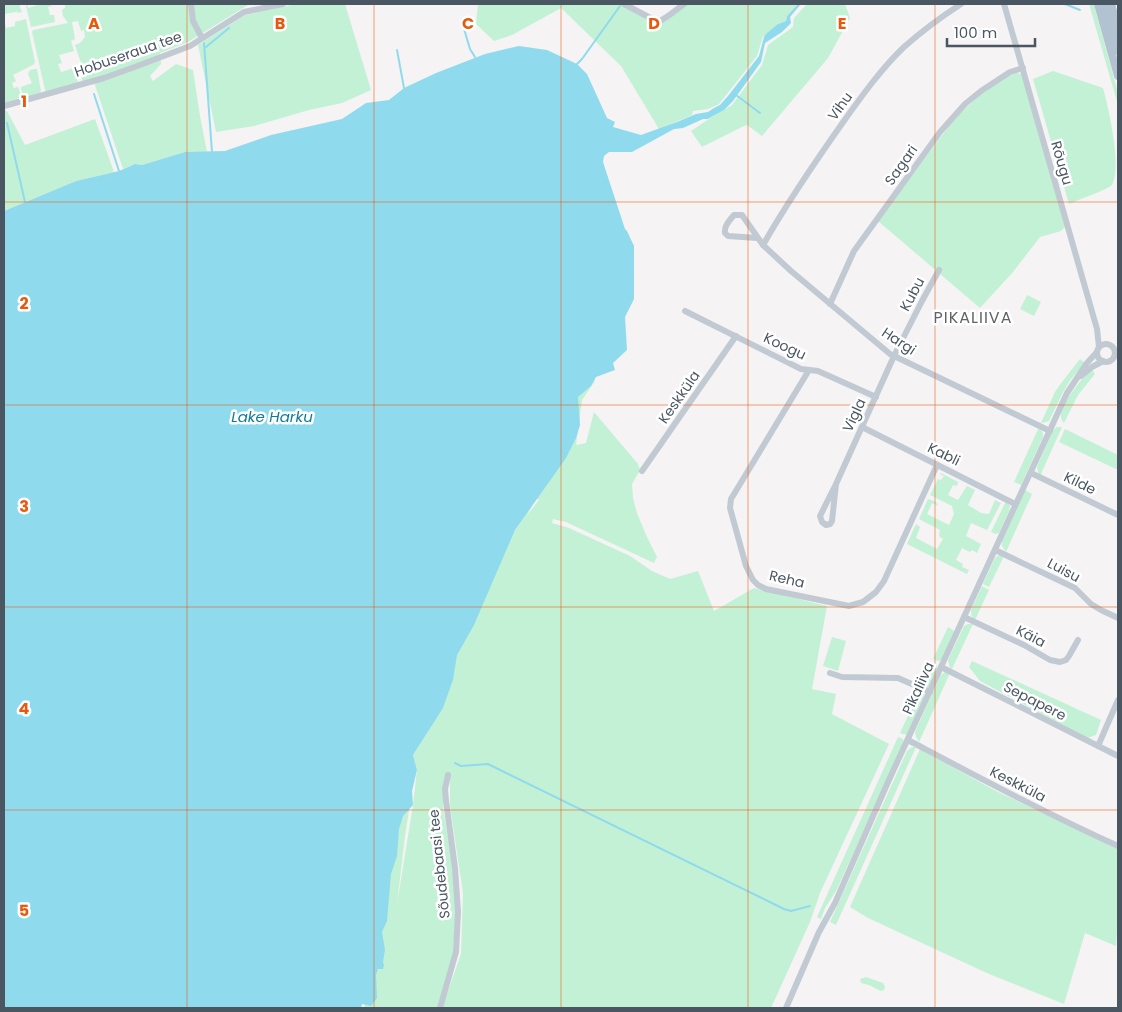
<svg xmlns="http://www.w3.org/2000/svg" width="1122" height="1012" viewBox="0 0 1122 1012" font-family="Poppins,sans-serif">
<style>
.green{fill:#c3f1d5}
.water{fill:#90daee}
.lines{fill:none;stroke-linecap:round;stroke-linejoin:round}
.stream{stroke:#90daee;stroke-width:2}
.minor{stroke:#c1cad2;stroke-width:6}
.major{stroke:#b3c2d1;stroke-width:8}
.grid{fill:none;stroke:#e8590c;stroke-width:1;stroke-opacity:0.55}
.labels{text-anchor:middle;dominant-baseline:central;stroke-width:5;stroke-linejoin:round;paint-order:stroke}
.street-label{font-size:14px;fill:#4a5661;stroke:#fff}
.water-label{font-size:15px;font-style:italic;fill:#0c7c9b;stroke:#fff}
.quarter-label{font-size:16px;letter-spacing:1px;fill:#5f6368;stroke:#fff}
.grid-label{font-size:16px;text-anchor:middle;font-weight:bold;fill:#e8590c;stroke:#fff;stroke-width:5;stroke-linejoin:round;paint-order:stroke}
</style>
<rect width="100%" height="100%" fill="#f5f3f3"/>
<g class="green">
<polygon points="4,4 19,4 22,12 17,13 16,10 16,12 4,14"/>
<polygon points="27,4 28,8 41,4 51,4 51,6 48,7 50,15 54,15 55,22 31,27 26,6"/>
<polygon points="65,4 252,4 248,5 188,42 160,53 161,64 150,76 153,81 176,64 193,70 200,116 207,152 185,152 142,165 135,164 123,169 93,79 82,81 81,63 75,45 80,43 85,37 84,30 81,31 78,21 72,22 75,39 71,41 74,51 59,55 62,63 58,64 61,72 74,68 78,83 48,92 45,90 32,32 33,30 68,23 63,16 62,10 65,8"/>
<polygon points="296,4 345,4 371,90 342,103 309,110 254,126 216,132 198,45 245,15"/>
<polygon points="478,4 620,4 654,23 666,21 688,4 798,4 787,16 786,21 778,24 764,37 763,36 757,56 719,104 708,109 693,111 692,115 690,116 659,129 621,66 561,8 512,35 494,41 476,24"/>
<polygon points="807,4 845,4 850,18 828,58 762,136 747,125 744,126 702,147 691,131 706,121 732,105 762,65 768,45 793,27 794,18"/>
<polygon points="1089,4 1094,4 1094,5 1118,93 1118,105"/>
<polygon points="26,19 35,62 33,65 13,75 16,81 12,83 14,88 18,87 22,97 4,103 4,25 5,24 6,28 15,26 15,22"/>
<polygon points="34,69 37,69 41,91 40,93 24,98 21,89 21,87 32,83 28,74 30,70"/>
<path d="M1053,71L1103,88C1109,110 1122,167 1112,185C1107,190 1077,200 1069,204L1033,79Z"/>
<polygon points="1016,73 1022,74 1065,227 1061,231 1040,237 1013,272 980,308 878,221 955,118 980,95 1002,79"/>
<polygon points="4,110 7,111 25,145 95,119 114,172 76,181 4,211"/>
<polygon points="1027,295 1041,302 1034,316 1020,309"/>
<polygon points="1080,359 1085,363 1071,379 1063,392 1049,421 1042,423 1041,423 1055,392 1062,382"/>
<path d="M1092,369L1095,374L1078,395L1064,423C1062,420 1061,420 1061,416C1061,403 1083,377 1092,369Z"/>
<polygon points="592,378 595,381 582,400 576,445 586,443 594,412 638,464 640,470 632,484 633,498 637,513 646,535 657,557 654,563 566,522 553,519 552,523 569,528 630,556 652,571 670,579 698,571 714,611 754,588 827,606 812,689 836,694 832,714 889,744 820,893 810,922 771,1008 442,1008 461,954 463,893 450,806 450,780 444,778 443,809 453,865 456,911 453,953 438,1008 364,1008 365,1004 362,1004 359,1008 351,1008 359,949 409,754 415,772 405,836 397,904 413,805 417,770 413,755 443,707 453,680 445,696 474,591 534,502 527,515 539,500 532,497 556,418"/>
<polygon points="1039,427 1043,433 1043,437 1021,485 1014,482"/>
<polygon points="1057,427 1062,427 1040,476 1038,472 1037,467 1053,430"/>
<polygon points="1065,429 1118,455 1118,470 1059,442"/>
<polygon points="941,473 958,482 957,486 953,485 948,495 958,500 967,486 975,490 968,505 981,513 989,514 995,500 1001,503 987,530 971,523 966,536 981,544 977,553 972,550 970,552 962,548 956,560 963,564 962,567 969,570 967,574 907,544 916,524 920,527 916,538 937,549 943,539 939,536 940,530 919,519 928,499 936,502 938,506 932,503 927,514 949,525 954,514 952,506 930,495 938,479 941,480 944,476 940,474"/>
<polygon points="1025,490 1032,494 1006,552 1002,546 1002,541"/>
<polygon points="1006,501 1010,506 1009,511 999,533 996,534 991,532"/>
<polygon points="1000,555 1004,556 989,587 983,584 994,560 996,557"/>
<path d="M982,586L989,590L975,620C971,617 971,614 971,610Z"/>
<polygon points="968,624 973,624 952,669 950,668 948,660 964,626"/>
<polygon points="948,627 953,630 954,632 942,660 938,661 933,659"/>
<polygon points="832,637 846,641 838,671 823,666"/>
<polygon points="972,661 1101,720 1096,735 1087,738 980,681 969,667"/>
<polygon points="932,663 937,665 937,669 930,686 928,688 921,687"/>
<polygon points="945,672 950,673 919,742 916,737 915,732 940,676"/>
<polygon points="920,690 925,695 907,735 900,733"/>
<polygon points="898,737 903,739 904,742 836,891 825,908 821,919 817,917"/>
<polygon points="912,747 916,747 836,925 830,922 907,751"/>
<polygon points="920,749 994,790 1118,849 1118,918 1116,946 1085,933 1064,1004 989,974 868,918 850,907"/>
<polygon points="866,977 883,983 885,987 884,990 881,991 869,985 861,983 860,979"/>
</g>
<polygon class="water" points="798,4 801,4 790,17 791,23 782,32 765,43 761,62 733,101 724,110 708,119 703,119 683,128 674,129 632,152 609,152 604,156 603,162 625,229 627,231 634,246 634,299 625,317 627,350 613,363 615,370 596,377 591,386 578,397 580,425 576,438 566,458 515,530 474,625 457,655 453,680 443,708 413,755 417,770 412,791 413,805 403,816 399,829 397,856 391,874 387,921 382,932 385,950 383,962 384,965 383,969 378,969 376,975 377,998 371,1006 362,1004 361,1008 4,1008 4,211 76,181 119,171 135,164 142,165 185,152 225,151 271,135 342,119 366,103 389,100 404,88 436,73 485,54 519,46 547,50 577,64 587,74 607,118 615,122 613,127 641,135 677,122 696,114 708,112 714,108 720,105 728,96 759,56 764,37 767,33 778,24 786,21 787,16"/>
<g class="lines">
<g class="stream">
<polyline points="1065,4 1080,10"/>
<polyline points="462,22 470,49 475,57"/>
<polyline points="204,43 212,152"/>
<polyline points="206,47 229,28"/>
<polyline points="397,50 404,88"/>
<polyline points="577,64 582,59 620,6"/>
<polyline points="94,94 119,171"/>
<polyline points="736,95 760,113"/>
<polyline points="7,123 25,202"/>
<polyline points="455,763 461,766 488,764 784,909 791,911 810,906"/>
</g>
<g class="minor">
<polyline points="191,4 193,21 202,38"/>
<path d="M624,4L658,22C667,18 676,10 684,4"/>
<polyline points="1004,4 1097,329 1099,347"/>
<polyline points="4,106 104,78 140,65 190,46 244,12 283,4"/>
<path d="M757,238L728,236L725,233C724,226 729,221 734,215H742L763,245L791,271L890,354L1050,431"/>
<path d="M763,245C788,201 817,159 846,118C864,93 882,68 904,47C922,31 941,17 961,4"/>
<polyline points="830,304 854,251 940,132 965,104 981,91 1010,72 1023,68"/>
<polyline points="685,311 801,369 818,371 876,397"/>
<circle cx="1106" cy="353" r="9"/>
<polyline points="809,370 731,499 730,508 746,566 753,580 758,585 766,589 849,606 863,602 876,592 884,581 937,465"/>
<polyline points="1081,376 1092,367 1103,361"/>
<polyline points="862,427 1015,504"/>
<polyline points="642,471 736,336"/>
<polyline points="1031,473 1118,515"/>
<polyline points="836,484 820,516 822,522 826,525 830,524 832,521 836,484 894,356 922,301 939,270"/>
<polyline points="995,550 1075,588 1091,604 1101,610 1118,618"/>
<polyline points="964,617 1024,645 1050,660 1060,662 1066,660 1069,656 1078,640"/>
<polyline points="941,667 1118,756"/>
<polyline points="830,673 842,677 898,678 930,692"/>
<path d="M908,740C978,777 1047,814 1118,846"/>
<polyline points="1098,746 1118,700"/>
<polyline points="440,1008 456,952 458,912 455,868 446,801 445,789 448,775"/>
<polyline points="786,1008 819,932 835,903 888,782 1067,393 1087,363 1097,352"/>
</g>
<g class="major">
<polyline points="1098,4 1118,76"/>
<polyline points="1105,4 1118,51"/>
<polyline points="1111,4 1118,28"/>
</g>
</g>
<path class="grid" d="M187,4V1008M374,4V1008M561,4V1008M748,4V1008M935,4V1008M4,202H1118M4,405H1118M4,607H1118M4,810H1118"/>
<g class="labels">
<g class="street-label">
<text transform="translate(128 54) rotate(-19)">Hobuseraua tee</text>
<text transform="translate(840 106) rotate(-54)">Vihu</text>
<text transform="translate(1062 163) rotate(74)">Rõugu</text>
<text transform="translate(901 165) rotate(-55)">Sagari</text>
<text transform="translate(912 294) rotate(-62)">Kubu</text>
<text transform="translate(899 341) rotate(33)">Hargi</text>
<text transform="translate(785 346) rotate(25)">Koogu</text>
<text transform="translate(679 397) rotate(-55)">Keskküla</text>
<text transform="translate(854 415) rotate(-65)">Vigla</text>
<text transform="translate(944 454) rotate(26)">Kabli</text>
<text transform="translate(1080 483) rotate(26)">Kilde</text>
<text transform="translate(1064 570) rotate(28)">Luisu</text>
<text transform="translate(787 579) rotate(13)">Reha</text>
<text transform="translate(1031 636) rotate(27)">Käia</text>
<text transform="translate(918 688) rotate(-65)">Pikaliiva</text>
<text transform="translate(1035 701) rotate(27)">Sepapere</text>
<text transform="translate(1018 784) rotate(27)">Keskküla</text>
<text transform="translate(439 864) rotate(-96)">Sõudebaasi tee</text>
</g>
<g class="water-label">
<text x="272" y="416">Lake Harku</text>
</g>
<g class="quarter-label">
<text x="973" y="317">PIKALIIVA</text>
</g>
</g>
<g class="grid-label">
<text x="94" y="29">A</text>
<text x="280" y="29">B</text>
<text x="468" y="29">C</text>
<text x="654" y="29">D</text>
<text x="842" y="29">E</text>
<text x="24" y="107">1</text>
<text x="24" y="309">2</text>
<text x="24" y="512">3</text>
<text x="24" y="714">4</text>
<text x="24" y="916">5</text>
</g>
<rect width="1122" height="1012" fill="none" stroke="#4a5661" stroke-width="10"/>
<path d="M947 38v8h88v-8" fill="none" stroke="#4a5661" stroke-width="2.5"/>
<text x="954" y="38" font-size="15" fill="#4a5661" stroke="#ffffff" stroke-width="4" paint-order="stroke">100 m</text>
</svg>
